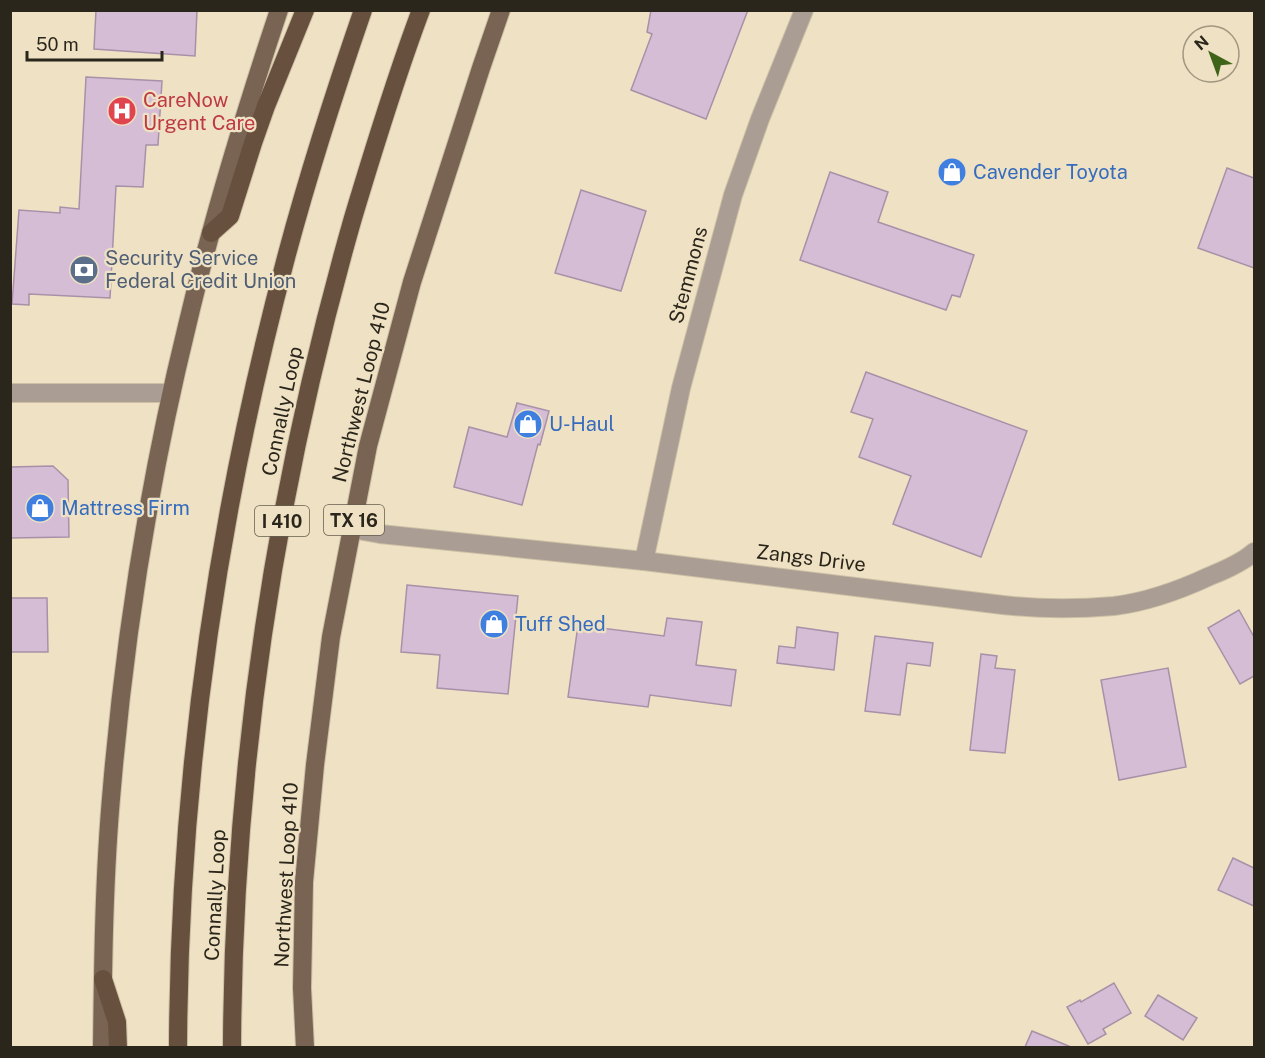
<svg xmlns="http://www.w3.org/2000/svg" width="1265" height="1058" viewBox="0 0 1265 1058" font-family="'Public Sans',sans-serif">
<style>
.building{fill:#d5bdd5;stroke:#a891a8;stroke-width:1.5}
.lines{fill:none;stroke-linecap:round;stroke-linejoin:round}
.minor-casing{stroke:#ccbfa5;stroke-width:20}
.major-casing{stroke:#ccbfa5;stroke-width:20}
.highway-casing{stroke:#ccbfa5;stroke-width:20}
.minor{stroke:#a99d94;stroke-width:18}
.major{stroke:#796454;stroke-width:18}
.highway{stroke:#67503d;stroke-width:18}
.labels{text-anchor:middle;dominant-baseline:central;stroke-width:4.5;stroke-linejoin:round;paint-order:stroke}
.shield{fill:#efe1c3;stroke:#665e4d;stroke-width:1.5}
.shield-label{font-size:18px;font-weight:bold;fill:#2b261b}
.health-label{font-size:20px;fill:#be3a42;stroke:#efe1c3;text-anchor:start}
.shop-label{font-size:20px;fill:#366cbe;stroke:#efe1c3;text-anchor:start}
.service-label{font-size:20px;fill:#4e5e75;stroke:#efe1c3;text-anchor:start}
.street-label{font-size:20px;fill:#2b261b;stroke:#efe1c3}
</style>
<rect width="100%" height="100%" fill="#efe1c3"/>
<g class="building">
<polygon points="96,10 197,10 195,56 94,49"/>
<polygon points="651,10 748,10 706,119 631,90 652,34 647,32"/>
<polygon points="86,77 162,81 158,145 146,145 143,187 116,186 110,298 29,294 29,305 12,304 19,210 60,213 60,207 79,209"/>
<polygon points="1227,168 1254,178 1254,268 1198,248"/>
<polygon points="830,172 888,192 878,222 974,255 960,297 952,295 946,310 800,260"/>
<polygon points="581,190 646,211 621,291 555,273"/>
<polygon points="866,372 1027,431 981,557 893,524 911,476 859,457 873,419 851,412"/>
<polygon points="517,403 549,411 540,445 538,444 522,505 454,487 469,427 507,437"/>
<polygon points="53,466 68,480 69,537 10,538 10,467"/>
<polygon points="407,585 518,596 508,694 437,688 440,655 401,652"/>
<polygon points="10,598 47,598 48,652 10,652"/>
<polygon points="1239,610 1254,637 1254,676 1240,684 1208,628"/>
<polygon points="667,618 702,622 696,665 736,670 731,706 650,695 648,707 568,697 578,625 664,636"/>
<polygon points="797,627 838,633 834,670 777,663 779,646 795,648"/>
<polygon points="875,636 933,643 930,666 907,663 900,715 865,711"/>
<polygon points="981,654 997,656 995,668 1015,670 1005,753 970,750"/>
<polygon points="1168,668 1186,767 1119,780 1101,680"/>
<polygon points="1233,858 1254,868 1254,906 1218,890"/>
<polygon points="1114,983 1131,1013 1103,1029 1106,1034 1088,1044 1067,1007 1080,1000 1081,1002"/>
<polygon points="1158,995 1197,1018 1183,1040 1145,1016"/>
<polygon points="1032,1031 1071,1047 1025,1047"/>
</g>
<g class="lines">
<g class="minor-casing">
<g id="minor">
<polyline points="10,393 171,393"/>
<path d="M352,529L380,534L644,561L1003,605C1038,609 1079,609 1114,606C1147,602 1180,590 1210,576C1225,570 1243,562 1254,552"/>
<polyline points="644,561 681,388 733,195 760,119 804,10"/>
</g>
</g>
<g class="major-casing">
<g id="major">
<path d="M102,1048C103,961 104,874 112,787C125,633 150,477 187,326C212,220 244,115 279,10"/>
<polyline points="305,1048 302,988 304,882 315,765 331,637 368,446 412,282 481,68 501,10"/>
</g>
</g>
<g class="highway-casing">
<g id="highway">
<polyline points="211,233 230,216 253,143 266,106 305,10"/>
<polyline points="103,979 117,1022 118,1048"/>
<path d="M178,1048C179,780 218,512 287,254C309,172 335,91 363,10"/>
<path d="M232,1048C233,768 276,487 353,218C374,148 395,79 421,10"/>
</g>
</g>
<use href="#minor" class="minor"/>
<use href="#major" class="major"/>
<use href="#highway" class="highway"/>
</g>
<defs>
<g id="hospital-disc" transform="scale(1.5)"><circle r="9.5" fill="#e0444e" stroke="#efe1c3"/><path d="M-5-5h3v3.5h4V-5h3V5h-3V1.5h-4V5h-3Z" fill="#fff"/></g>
<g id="shop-disc" transform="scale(1.5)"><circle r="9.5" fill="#3f7fe0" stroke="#efe1c3"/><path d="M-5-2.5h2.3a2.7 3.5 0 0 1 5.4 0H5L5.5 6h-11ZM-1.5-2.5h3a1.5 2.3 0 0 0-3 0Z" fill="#fff"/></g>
<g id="bank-disc" transform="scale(1.5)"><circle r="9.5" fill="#5c6f8a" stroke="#efe1c3"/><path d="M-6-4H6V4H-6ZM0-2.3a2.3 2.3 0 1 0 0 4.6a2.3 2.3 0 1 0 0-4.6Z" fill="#fff"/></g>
</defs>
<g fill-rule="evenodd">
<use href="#hospital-disc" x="122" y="111"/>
<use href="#shop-disc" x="952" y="172"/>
<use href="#bank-disc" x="84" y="270"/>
<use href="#shop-disc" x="528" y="424"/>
<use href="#shop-disc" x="40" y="508"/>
<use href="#shop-disc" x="494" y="624"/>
</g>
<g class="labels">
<g class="shield">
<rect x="324" y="505" width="60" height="30" rx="4.5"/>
<rect x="255" y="506" width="54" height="30" rx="4.5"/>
</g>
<g class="shield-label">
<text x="354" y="520">TX 16</text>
<text x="282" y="521">I 410</text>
</g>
<g class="health-label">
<text x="143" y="100">CareNow<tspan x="143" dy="23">Urgent Care</tspan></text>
</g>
<g class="shop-label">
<text x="973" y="172">Cavender Toyota</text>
<text x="549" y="424">U-Haul</text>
<text x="61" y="508">Mattress Firm</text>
<text x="515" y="624">Tuff Shed</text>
</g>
<g class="service-label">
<text x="105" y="258">Security Service<tspan x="105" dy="23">Federal Credit Union</tspan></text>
</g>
<g class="street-label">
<text transform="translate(688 275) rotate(-75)">Stemmons</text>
<text transform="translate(361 392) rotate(-76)">Northwest Loop 410</text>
<text transform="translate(282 411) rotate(-78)">Connally Loop</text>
<text transform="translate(811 558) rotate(7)">Zangs Drive</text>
<text transform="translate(286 875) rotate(-87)">Northwest Loop 410</text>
<text transform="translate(215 895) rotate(-87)">Connally Loop</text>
</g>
</g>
<rect width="1265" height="1058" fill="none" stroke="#2b261b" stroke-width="24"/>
<g transform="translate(1211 54) rotate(319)"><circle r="28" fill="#efe1c3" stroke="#a19680" stroke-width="1.5"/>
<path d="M0-4.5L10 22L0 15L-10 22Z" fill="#40631a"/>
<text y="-9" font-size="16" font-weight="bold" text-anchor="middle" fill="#2b261b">N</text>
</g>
<path d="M27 51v9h135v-9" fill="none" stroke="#2b261b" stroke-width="3"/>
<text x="36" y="51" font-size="18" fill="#2b261b" stroke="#efe1c3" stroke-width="4.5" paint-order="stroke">50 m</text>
</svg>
